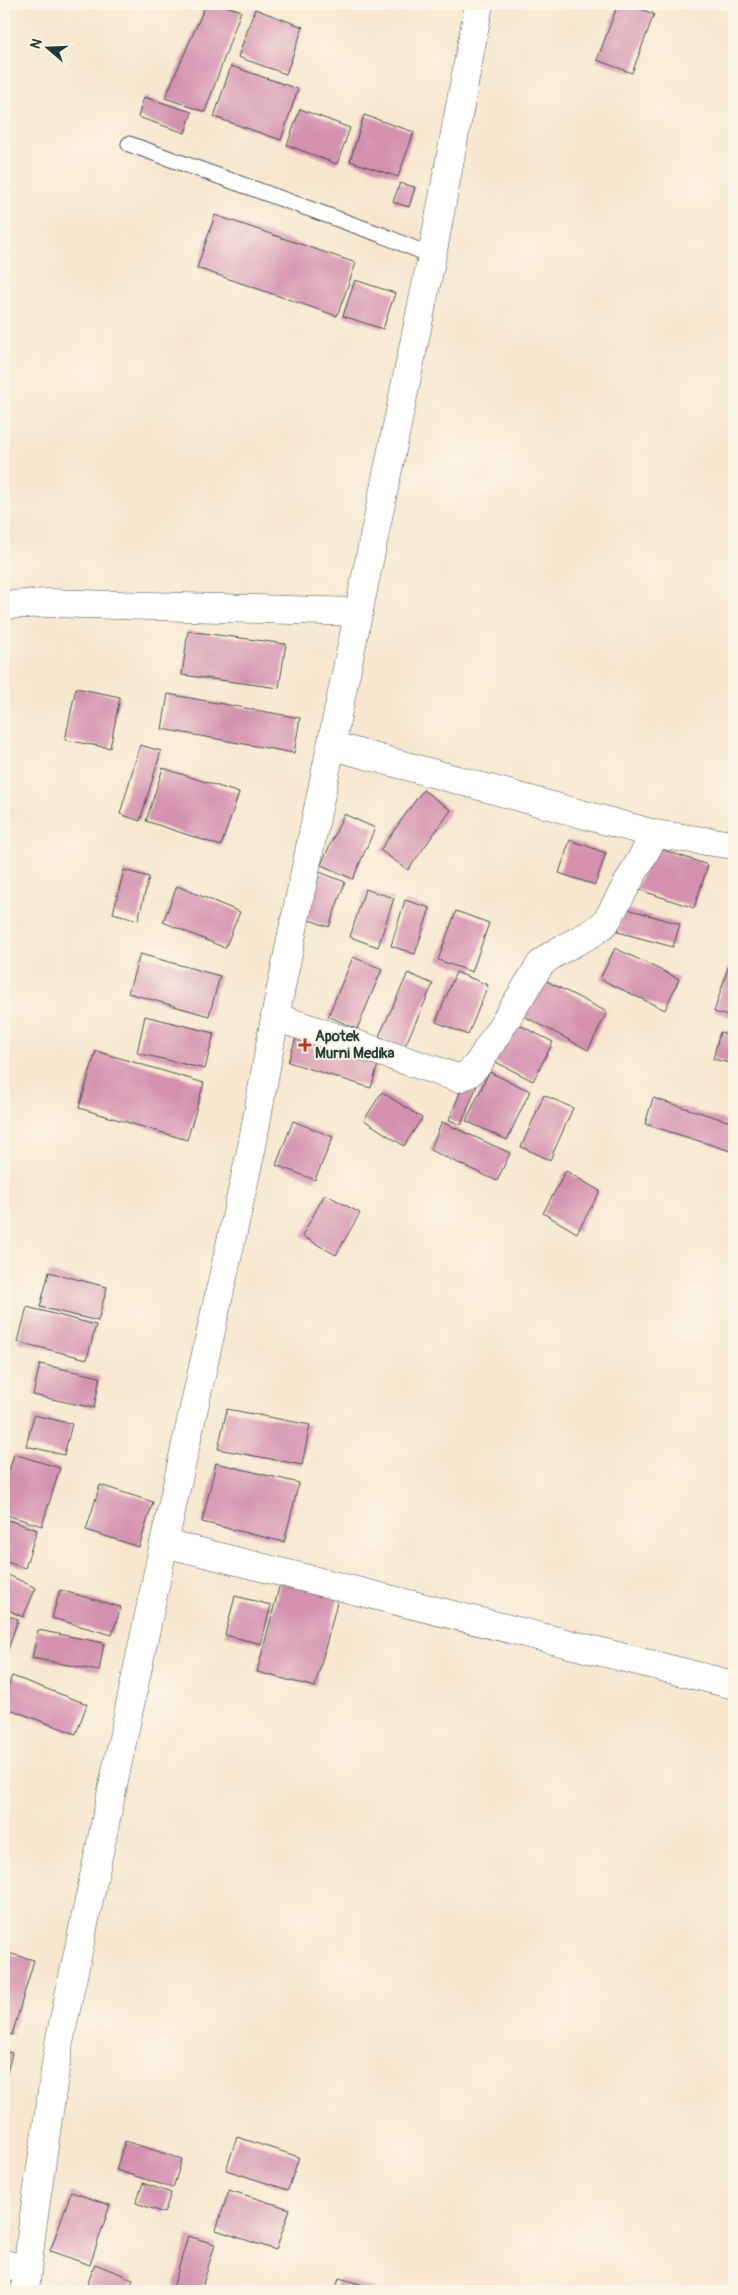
<svg xmlns="http://www.w3.org/2000/svg" width="738" height="2295" viewBox="0 0 738 2295" font-family="Pangolin,sans-serif">
<style>
.building{fill:#d391ae}
.lines{fill:none;stroke-linecap:round;stroke-linejoin:round}
.service-casing{stroke:#3f564b;stroke-width:17}
.minor-casing{stroke:#3f564b;stroke-width:29}
.service{stroke:#fff;stroke-width:15}
.minor{stroke:#fff;stroke-width:28}
.poi-dot{fill:#c8321e;stroke:#fcf5e5;stroke-width:2}
.labels{text-anchor:middle;dominant-baseline:central;stroke-width:4;stroke-linejoin:round;paint-order:stroke}
.poi-label{font-size:15px;font-weight:bold;fill:#1f3d34;stroke:#fcf5e5;text-anchor:start}
</style>
<rect width="100%" height="100%" fill="#fcf5e5"/>
<filter id="ink" filterUnits="userSpaceOnUse"><feTurbulence type="fractalNoise" baseFrequency=".02" numOctaves="2"/><feDisplacementMap in="SourceGraphic" scale="10" xChannelSelector="R" yChannelSelector="G"/><feConvolveMatrix kernelMatrix="1 2 1 2 8 2 1 2 1" color-interpolation-filters="sRGB"/></filter>
<filter id="wash" filterUnits="userSpaceOnUse"><feTurbulence type="fractalNoise" baseFrequency=".0096" numOctaves="4" result="noise"/><feDisplacementMap in="SourceGraphic" scale="20" xChannelSelector="R" yChannelSelector="G"/><feGaussianBlur stdDeviation="1.12" result="paint"/><feColorMatrix in="noise" values="0 0 0 0 0 0 0 0 0 0 0 0 0 0 0 0 0 1.4 0 .05"/><feComposite in="paint" operator="in"/></filter>
<g filter="url(#wash)">
<rect width="100%" height="100%" fill="#f7e7cf"/>
<g id="blocks">
<g class="building">
<polygon points="206,4 220,4 241,11 205,112 165,98"/>
<polygon points="618,4 626,4 654,14 632,73 597,60"/>
<polygon points="255,9 303,27 286,74 238,57"/>
<polygon points="231,66 298,89 281,140 214,117"/>
<polygon points="144,97 192,112 185,133 138,117"/>
<polygon points="300,109 350,128 337,164 287,145"/>
<polygon points="364,115 414,132 398,177 350,161"/>
<polygon points="400,183 415,187 409,207 393,202"/>
<polygon points="215,215 356,263 337,316 197,268"/>
<polygon points="355,280 395,293 383,329 343,316"/>
<polygon points="188,631 286,644 279,688 182,675"/>
<polygon points="76,688 120,697 110,748 65,740"/>
<polygon points="168,694 300,718 294,753 162,729"/>
<polygon points="140,745 161,751 140,821 120,814"/>
<polygon points="163,768 239,793 221,846 146,821"/>
<polygon points="423,790 451,810 408,870 380,850"/>
<polygon points="344,814 375,828 353,879 321,865"/>
<polygon points="570,840 606,853 595,885 559,873"/>
<polygon points="652,846 708,865 694,908 637,889"/>
<polygon points="124,870 149,877 138,920 113,913"/>
<polygon points="317,871 345,882 329,927 301,917"/>
<polygon points="177,886 240,912 225,948 163,922"/>
<polygon points="365,889 394,898 378,947 350,937"/>
<polygon points="405,900 430,908 415,954 391,946"/>
<polygon points="624,908 680,924 673,947 618,932"/>
<polygon points="456,911 489,923 472,972 438,960"/>
<polygon points="615,948 679,979 665,1010 600,979"/>
<polygon points="734,949 734,1018 714,1012"/>
<polygon points="140,954 220,976 209,1016 128,993"/>
<polygon points="353,957 382,969 357,1029 328,1016"/>
<polygon points="456,972 488,985 468,1035 436,1022"/>
<polygon points="408,973 433,984 404,1048 379,1036"/>
<polygon points="535,975 607,1012 588,1050 516,1012"/>
<polygon points="145,1016 214,1033 205,1069 137,1053"/>
<polygon points="508,1019 553,1042 533,1081 488,1058"/>
<polygon points="298,1032 380,1058 371,1088 288,1062"/>
<polygon points="720,1032 734,1036 734,1064 713,1059"/>
<polygon points="96,1051 204,1083 187,1140 79,1108"/>
<polygon points="489,1072 530,1091 507,1140 466,1121"/>
<polygon points="466,1078 478,1083 461,1125 449,1120"/>
<polygon points="382,1092 422,1118 404,1146 364,1120"/>
<polygon points="544,1095 573,1108 550,1160 521,1147"/>
<polygon points="653,1098 734,1123 734,1152 645,1124"/>
<polygon points="293,1121 333,1137 315,1180 276,1165"/>
<polygon points="442,1122 510,1153 497,1181 430,1150"/>
<polygon points="566,1171 600,1191 577,1233 543,1213"/>
<polygon points="325,1194 360,1213 336,1255 302,1236"/>
<polygon points="49,1272 107,1287 98,1321 40,1307"/>
<polygon points="27,1307 96,1325 87,1359 18,1342"/>
<polygon points="40,1364 100,1377 94,1408 33,1395"/>
<polygon points="227,1409 310,1425 302,1465 218,1449"/>
<polygon points="34,1415 72,1424 64,1455 26,1446"/>
<polygon points="14,1454 60,1468 42,1526 4,1514 4,1488"/>
<polygon points="216,1463 299,1483 284,1542 202,1522"/>
<polygon points="100,1485 153,1502 139,1547 86,1530"/>
<polygon points="5,1519 37,1530 25,1568 4,1561"/>
<polygon points="4,1573 36,1588 23,1617 4,1608"/>
<polygon points="281,1580 339,1595 315,1687 257,1672"/>
<polygon points="60,1590 121,1607 112,1635 52,1618"/>
<polygon points="235,1596 271,1605 261,1644 225,1635"/>
<polygon points="4,1614 18,1619 7,1653 4,1652"/>
<polygon points="38,1630 104,1643 99,1671 32,1658"/>
<polygon points="12,1676 87,1704 76,1734 4,1707 4,1698"/>
<polygon points="4,1952 34,1960 12,2035 4,2033"/>
<polygon points="4,2051 12,2053 4,2085"/>
<polygon points="237,2137 299,2157 288,2190 226,2170"/>
<polygon points="125,2141 182,2159 173,2188 116,2170"/>
<polygon points="143,2183 171,2193 164,2213 136,2203"/>
<polygon points="229,2190 290,2209 276,2250 216,2230"/>
<polygon points="71,2192 110,2205 90,2265 50,2251"/>
<polygon points="188,2236 215,2244 201,2291 172,2291"/>
<polygon points="95,2264 133,2279 129,2291 85,2291"/>
<polygon points="339,2278 374,2288 373,2291 335,2291"/>
</g>
</g>
</g>
<g filter="url(#ink)">
<use href="#blocks" fill-opacity="0" stroke="#3f564b" stroke-width="1"/>
<g class="lines">
<g class="service-casing">
<polyline id="service" points="129,144 382,235 432,256"/>
</g>
<g class="minor-casing">
<g id="minor">
<polyline points="4,605 49,603 359,612"/>
<polyline points="333,746 655,834 734,845"/>
<path d="M275,1017L458,1078L468,1074L478,1064L540,965C558,946 587,941 606,922L655,834"/>
<polyline points="164,1543 734,1685"/>
<polyline points="4,2264 27,2269"/>
<polyline points="25,2291 32,2229 59,2043 164,1543 252,1146 275,1017 432,256 479,4"/>
</g>
</g>
<use href="#service" class="service"/>
<use href="#minor" class="minor"/>
</g>
</g>
<path class="poi-dot" d="M302.5 1037.5h5v5h5v5h-5v5h-5v-5h-5v-5h5z"/>
<g class="labels">
<g class="poi-label">
<text x="315" y="1036">Apotek<tspan x="315" dy="17">Murni Medika</tspan></text>
</g>
</g>
<rect width="738" height="2295" fill="none" stroke="#fcf5e5" stroke-width="20"/>
<g transform="translate(48 48) rotate(289)" stroke="#fcf5e5" stroke-width="4" paint-order="stroke">
<path d="M0-4L9 19L0 12L-9 19Z" fill="#1f3d34"/>
<text y="-8" font-size="14" font-weight="bold" text-anchor="middle" fill="#1f3d34">N</text>
</g>
</svg>
